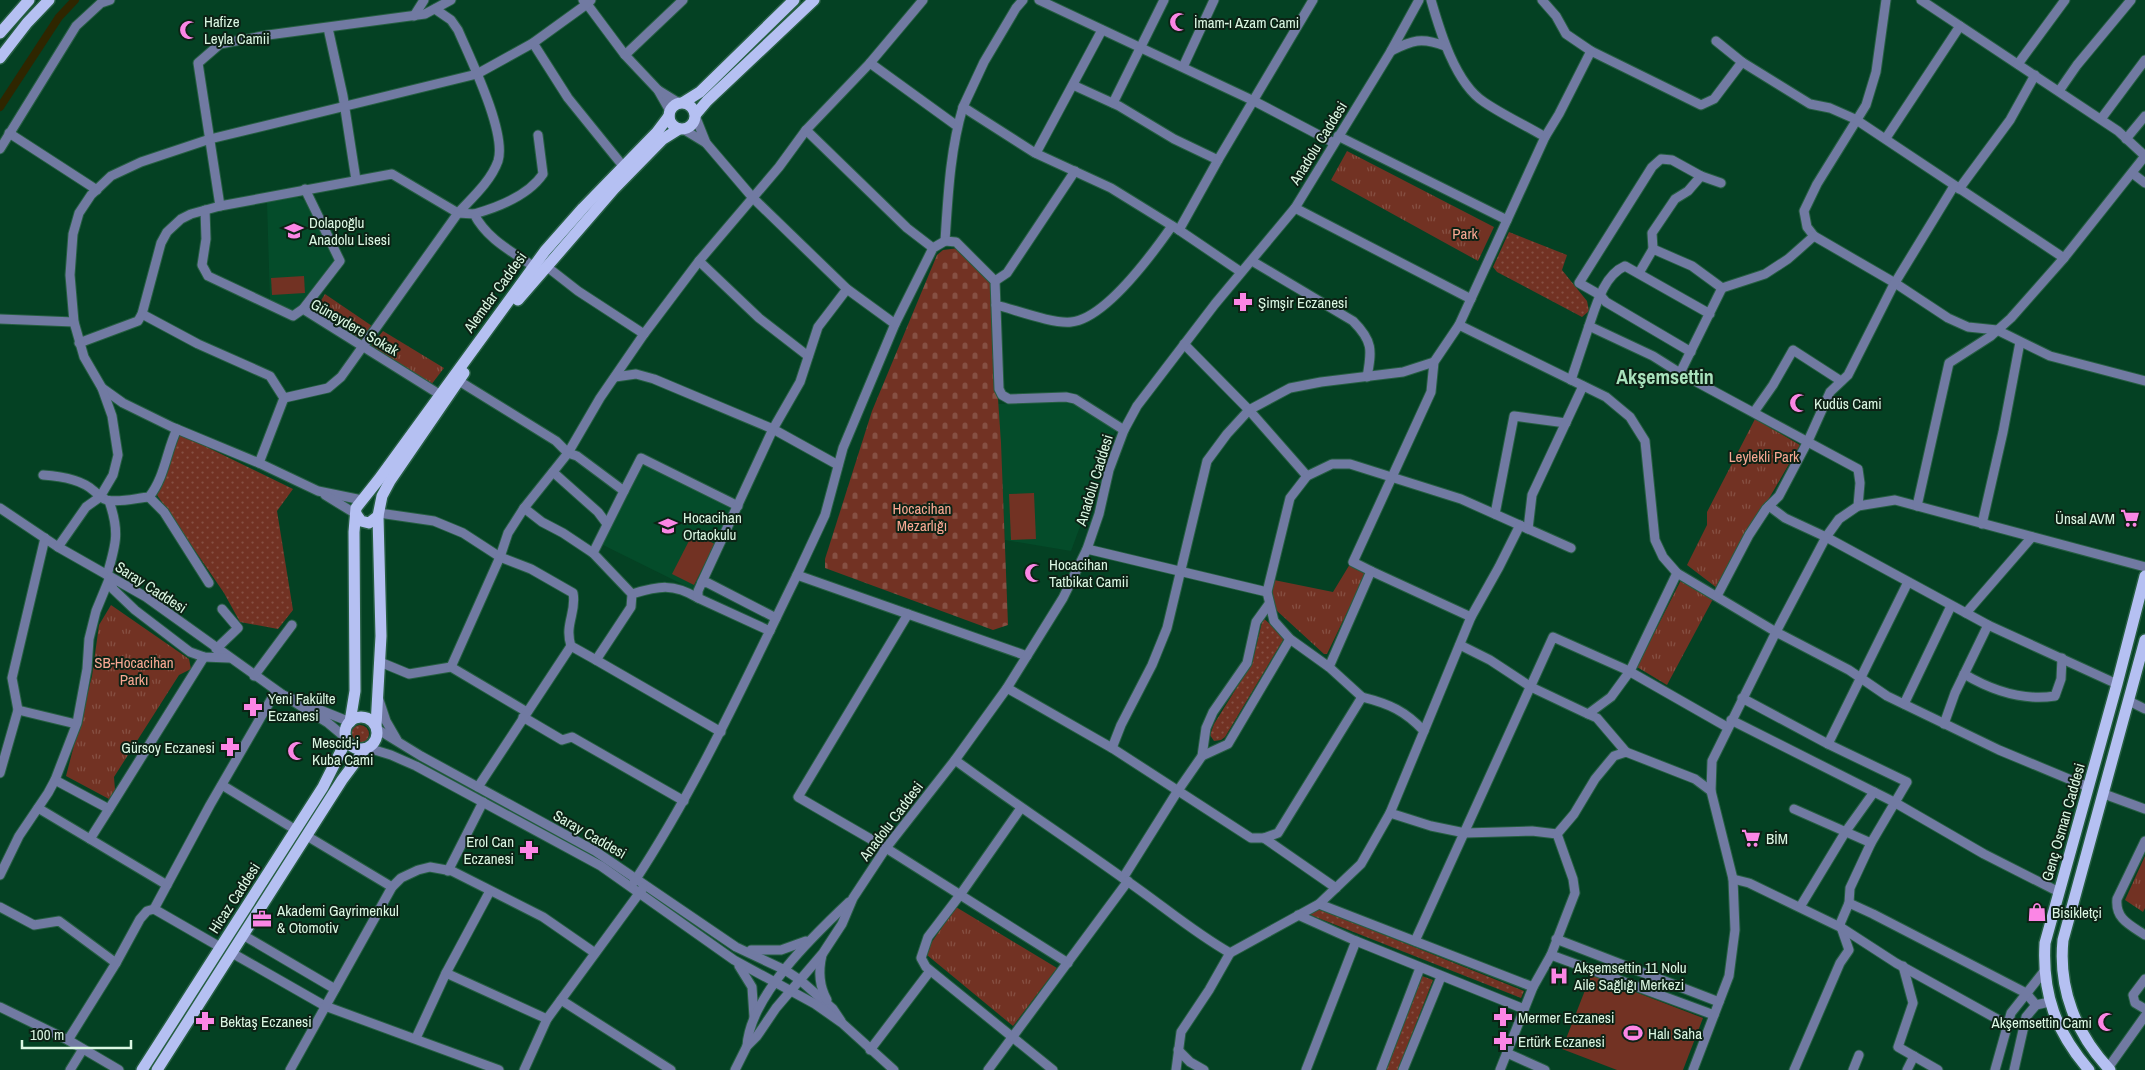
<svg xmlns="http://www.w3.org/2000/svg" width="2145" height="1070" viewBox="0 0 2145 1070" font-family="'Archivo Narrow',sans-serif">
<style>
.built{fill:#044c2a}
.grass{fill:url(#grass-dots)}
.cemetery{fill:url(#cemetery-stones)}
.park{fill:url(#park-tufts)}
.pitch{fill:#723223}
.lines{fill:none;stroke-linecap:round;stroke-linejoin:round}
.canal{stroke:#2f2600;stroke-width:8}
.minor-casing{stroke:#265e42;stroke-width:11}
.major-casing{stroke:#265e42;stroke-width:14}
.minor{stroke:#717aa2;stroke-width:9}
.major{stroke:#b5c0f2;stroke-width:11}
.labels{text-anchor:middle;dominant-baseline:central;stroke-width:4;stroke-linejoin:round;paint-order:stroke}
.poi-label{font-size:15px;fill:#dbf7e3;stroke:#0c2215;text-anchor:start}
.street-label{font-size:15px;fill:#dbf7e3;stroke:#0c2215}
.park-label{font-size:15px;fill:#f9a893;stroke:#0c2215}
.district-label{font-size:20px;font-weight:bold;fill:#a9e2bc;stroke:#0c2215}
</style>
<defs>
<pattern id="grass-dots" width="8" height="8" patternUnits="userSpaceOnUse" patternTransform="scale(1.25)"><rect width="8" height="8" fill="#723223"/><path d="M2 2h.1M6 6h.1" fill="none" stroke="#865043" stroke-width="1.8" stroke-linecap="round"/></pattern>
<pattern id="cemetery-stones" width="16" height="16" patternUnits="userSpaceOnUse" patternTransform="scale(1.25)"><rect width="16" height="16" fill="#723223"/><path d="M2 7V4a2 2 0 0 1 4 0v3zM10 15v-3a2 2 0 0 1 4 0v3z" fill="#865043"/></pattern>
<pattern id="park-tufts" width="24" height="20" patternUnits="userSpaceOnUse" patternTransform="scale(1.25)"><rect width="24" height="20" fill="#723223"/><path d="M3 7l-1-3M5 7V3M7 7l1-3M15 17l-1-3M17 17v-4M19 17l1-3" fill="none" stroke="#865043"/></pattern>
</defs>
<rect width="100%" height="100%" fill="#044123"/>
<g class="built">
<polygon points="297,197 305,201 334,261 295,310 291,310 270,301 267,202"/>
<polygon points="1068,401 1116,429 1071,551 1005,540 998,404"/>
<polygon points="643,463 735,507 694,590 601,544"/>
</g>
<g class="grass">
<polygon points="1509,232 1567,255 1562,270 1587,301 1589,311 1582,317 1497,272 1493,267"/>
<polygon points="180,434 293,489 277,511 293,610 278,629 240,622 224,593 157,495"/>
<polygon points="1263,618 1284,636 1283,640 1225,737 1221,740 1214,741 1210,735 1214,724 1252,663"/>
<circle cx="360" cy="734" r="9"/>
<polygon points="1317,908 1524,991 1521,998 1308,914"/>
<polygon points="1422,976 1433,980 1398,1070 1385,1070"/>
</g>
<polygon class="cemetery" points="959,248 990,280 1001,443 1008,625 993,630 825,568 825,559 872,411 937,255 943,250"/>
<g class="park">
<polygon points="1347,151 1494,227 1478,261 1331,180"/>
<polygon points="325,294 372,326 362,342 315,310"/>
<polygon points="383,331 444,368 431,385 370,347"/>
<polygon points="1755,419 1800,445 1717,588 1687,565 1707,525 1707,512"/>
<polygon points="1350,564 1364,573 1364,577 1327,654 1324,654 1276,610 1270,593 1274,580 1333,592"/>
<polygon points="1681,580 1713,599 1667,685 1637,667"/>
<polygon points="111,605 189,659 191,669 179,675 114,777 115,790 109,799 66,776 92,676 99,625"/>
<polygon points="2145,856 2145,908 2143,912 2125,900"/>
<polygon points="956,907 1057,968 1013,1026 927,955 927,949"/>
</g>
<g class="pitch">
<polygon points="304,276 305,293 272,295 271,278"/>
<polygon points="1034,493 1036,539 1011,540 1009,494"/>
<polygon points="693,533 715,544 694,585 672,574"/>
<polygon points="1591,975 1703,1018 1683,1070 1617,1070 1562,1049"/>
</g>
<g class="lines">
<polyline class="canal" points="0,107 59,17 75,0"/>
<g class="minor-casing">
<g id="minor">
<polyline points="591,0 587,4 625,55 658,90 670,111"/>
<polyline points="1023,0 1016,8 984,62 963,107 1035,153 1111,188 1179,230 1241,272"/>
<polyline points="1039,0 1254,101 1334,143"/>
<path d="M1431,0C1440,31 1455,83 1484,102C1503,115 1525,125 1545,137L1459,325L1606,397L1630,417L1645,441L1655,540L1663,557L1677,573L1776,632L1712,761L1711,791L1733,879L1735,930L1729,976L1693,1070"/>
<polyline points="1542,0 1556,16 1566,34 1591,51 1701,105 1714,99 1742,62 1716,41"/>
<polyline points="1886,0 1876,72 1866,105 1817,184 1804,211 1807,227 1814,236 1895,283 1948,318 1968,327 1997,330 2050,356 2145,381"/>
<polyline points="1921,0 2118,131 2145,156"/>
<polyline points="414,16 424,0"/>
<polyline points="328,28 343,96 356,180"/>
<polyline points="533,43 568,98 623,166"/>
<path d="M1391,51C1412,40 1422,37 1445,46"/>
<polyline points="625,55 683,0"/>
<polyline points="1742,62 1810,104 1830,108 1855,119 2064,258"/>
<polyline points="870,63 957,126"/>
<polyline points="2018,64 2065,0"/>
<polyline points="1183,67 1214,0"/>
<polyline points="1073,85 1119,106 1174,139 1218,160 1179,230"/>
<polyline points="658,90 679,103"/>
<polyline points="2059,91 2077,65 2131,0"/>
<polyline points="1113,103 1164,0"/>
<polyline points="696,118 706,143"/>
<polyline points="2101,119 2145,60"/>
<polyline points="683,129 706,143 753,198 847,289 895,324 843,448 825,515 797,575 1027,656"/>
<polyline points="806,130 907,228 933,248"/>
<polyline points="9,133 97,190"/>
<polyline points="1338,136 1507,220"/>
<polyline points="1545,137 1559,114 1591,51"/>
<polyline points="1886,138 1960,26"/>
<polyline points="2126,139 2145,116"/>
<polyline points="0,149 76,26 101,3 110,0"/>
<polyline points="1036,153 1102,30"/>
<polyline points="1218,160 1313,0"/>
<polyline points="2132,173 2145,183"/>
<polyline points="1959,189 2010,120 2035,75"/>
<polyline points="220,206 198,63 220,44 268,35 425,14 451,0"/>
<polyline points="1295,208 1471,299"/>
<polyline points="205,210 206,239 202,265 208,276 293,316 303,309 439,394"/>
<path d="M474,214C499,207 528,196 543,174L538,135"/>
<path d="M945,241C948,196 950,150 963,107"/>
<polyline points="1653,249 1692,266 1722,288 1765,274 1788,259 1814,236"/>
<polyline points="699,261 759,318 808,356"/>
<path d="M1252,261L1353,321C1373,341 1372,350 1367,377"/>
<polyline points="546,266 578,291 644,334"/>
<polyline points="1639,273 1653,249 1652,233 1675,199 1688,191 1701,176"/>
<polyline points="995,281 1007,273 1075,171"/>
<path d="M996,305C1016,310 1053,324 1071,322C1105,319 1153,253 1172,226"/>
<polyline points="303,309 340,261 305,189"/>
<polyline points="142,314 198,344 270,376 284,398"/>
<path d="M1710,314L1625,266C1604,275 1596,305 1589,326L1653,356L1680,373L1722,288"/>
<polyline points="0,319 74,322"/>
<polyline points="895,324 933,248 945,241 956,242 995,281 999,389 1002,395 1009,399 1066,397 1075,399 1124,430"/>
<path d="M79,343L138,321L142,314L161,243L167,232L181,219L191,214L220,206L392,174L458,213C472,198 491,181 498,161C507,133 470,58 458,30L451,20L435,9"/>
<polyline points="1184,344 1249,410 1307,476"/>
<polyline points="1691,352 1606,302 1600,295 1579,283 1652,167 1661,159 1672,160 1701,176 1721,183"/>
<polyline points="1680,373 1858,469 1860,483 1858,506 1839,519 1826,537 1776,632 1849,670 1887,696 1999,750 2088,787"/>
<polyline points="615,377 636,374 654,379 773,429 838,465"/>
<polyline points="1571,380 1589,326"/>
<polyline points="459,381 556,441 568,453 577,456 624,491 593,553 632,594 631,607 596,660 721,732"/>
<polyline points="102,388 123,403 172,427 259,463 318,491 362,500"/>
<polyline points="1754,412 1773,385 1793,350 1841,381"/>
<path d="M259,463L284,398L328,388L341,377L458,213L474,214C487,239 511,251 533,266"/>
<polyline points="553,472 598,512 607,524"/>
<path d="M43,475C60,476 81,479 94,491C99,495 100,498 107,500C119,503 137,498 149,497C165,477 166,452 177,429"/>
<polyline points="624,491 641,458 738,506"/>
<polyline points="325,495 356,514"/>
<polyline points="149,497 164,512 209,583"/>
<polyline points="1769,506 1785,518 1826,537 1988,625 2117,684"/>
<polyline points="1858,506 1895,500 2145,567"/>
<polyline points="1917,506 1949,363 1991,336 2011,318 2064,258 2145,156"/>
<polyline points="0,508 58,547 146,597 283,695"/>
<polyline points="524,508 542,522 563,533 593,553"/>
<path d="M379,513L434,521L463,533L500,557L531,569L573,593C577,612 564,624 571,646L596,660"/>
<polyline points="1495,514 1514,416 1566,423"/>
<polyline points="1982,524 2003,432 2020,342"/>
<polyline points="1528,529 1532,495 1583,386"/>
<polyline points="58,547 86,507 100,497 113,475 118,455 112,416 102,388 84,357 74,322 70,275 73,234 79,213 91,195 111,176 141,162 210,139 477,74 533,43 587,4 583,0"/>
<polyline points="1087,549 1267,592"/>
<polyline points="1371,571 1471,617"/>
<path d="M107,575C116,544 120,532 109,501"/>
<polyline points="702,582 773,429 800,382 818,327 847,289"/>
<path d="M632,594C659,586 673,583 698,598"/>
<polyline points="1717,596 1749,535 1766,509 1779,496 1808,441 1830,392 1848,375 1893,286 1954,186"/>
<polyline points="1966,613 2032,537"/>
<polyline points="908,614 798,797 886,848 1068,963"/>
<polyline points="770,631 698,598 698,591 702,582 708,583 776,618"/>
<polyline points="1460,645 1490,660 1531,687 1588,714 1611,697 1630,671 1677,573"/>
<polyline points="216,649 238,628 222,609"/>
<polyline points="380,662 409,674 451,667 527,712"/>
<polyline points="451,667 500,557 508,533 524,508 568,453 600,398 644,334 699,261 779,167 806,130 870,63 923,0"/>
<polyline points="1329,667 1371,571 1353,562 1431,392 1434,362 1459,325"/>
<path d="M1964,674C1991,690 2023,701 2055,696L2061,679L2062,658"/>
<polyline points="254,676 292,625"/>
<path d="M1007,688L1112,748L1251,838H1264L1278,833L1362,697C1390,704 1405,711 1424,731L1390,813L1361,864L1319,904L1230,953"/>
<polyline points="1362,697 1329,667 1290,639 1274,621 1267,592 1290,498 1307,476 1332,464 1350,464 1461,499 1571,548"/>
<polyline points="1742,698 1828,744 1907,782 1871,843 1850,888 1849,903 1840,924 1849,950 1840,963 1794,1070"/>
<polyline points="379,700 386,721 397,740"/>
<polyline points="2129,701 2145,709"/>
<polyline points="1904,704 1951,606"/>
<polyline points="18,710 76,724"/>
<polyline points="1588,714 1597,718 1626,752"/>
<polyline points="523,717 562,740 572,737 684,801"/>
<polyline points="1731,720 1894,802 1984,854 2059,892"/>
<polyline points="1944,724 1955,693 1988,625"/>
<polyline points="377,729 421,756 595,851 736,947 785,970 800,980 833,1009 841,1021"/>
<polyline points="1424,731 1471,617 1499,567 1520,525"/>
<polyline points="346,738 328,723 283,695 350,722"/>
<polyline points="1828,744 1908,582"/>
<polyline points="368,748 391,755 416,766 601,866 734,960 815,1004 842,1023 894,1070"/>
<polyline points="1112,748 1121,725 1152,665 1167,628 1207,461 1227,434 1249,410 1290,388 1321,382 1403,372 1434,362"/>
<polyline points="1202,756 1228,744 1290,639"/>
<path d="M955,760C1012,802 1070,840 1127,881C1162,905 1193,932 1230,953L1209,990L1181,1032L1176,1070"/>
<polyline points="0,773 18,710 12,678 45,538"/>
<polyline points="55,780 109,809 90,839"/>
<polyline points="222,785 296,830"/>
<polyline points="478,787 571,646"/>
<polyline points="2104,794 2145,809"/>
<polyline points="38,808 167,885"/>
<polyline points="1021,808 960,895 928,937 921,958 926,967 1053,1070"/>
<polyline points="109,809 204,657"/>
<polyline points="1794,809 1871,843"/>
<polyline points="1390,813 1431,826 1465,833 1532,831 1557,834 1573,879 1575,893 1551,955 1533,987 1500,1070"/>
<polyline points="1557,834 1574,814 1595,779 1614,756 1626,752 1695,779 1711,791"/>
<polyline points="307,836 392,887"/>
<polyline points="1264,838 1336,888"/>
<path d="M2145,841L2117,899C2115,919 2130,925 2145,935"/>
<polyline points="448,871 483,802"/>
<polyline points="0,875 19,836 48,793 55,780 77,723 87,669 89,639 96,611 110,577 113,589 135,610 190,652 204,657 229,658"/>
<polyline points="1123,878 1177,792 1202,756 1206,728 1213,712 1247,663 1256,622 1269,604"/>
<polyline points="1733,879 1749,883 1842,928 1896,963 2008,1025"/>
<path d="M634,882C698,785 746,679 797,575"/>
<polyline points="1849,903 1873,914 2026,993 2036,1005"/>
<polyline points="1319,904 1533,987"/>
<polyline points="0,907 34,925 59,921 116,963"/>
<polyline points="1800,907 1846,831 1874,792"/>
<polyline points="154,909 210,805 276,691"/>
<polyline points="1298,915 1356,941 1524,1009"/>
<polyline points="243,935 335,989"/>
<polyline points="1556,939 1719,1002"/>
<polyline points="1415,941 1553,637 1627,670 1727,727"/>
<polyline points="751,950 781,950 806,941"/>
<polyline points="232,953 325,1006 499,1070"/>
<path d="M822,955C818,972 819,986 827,1000"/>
<polyline points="1551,955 1714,1015"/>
<polyline points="739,966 752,987 754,1017"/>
<polyline points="1903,966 1913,1003 1898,1047 1938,1070"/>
<polyline points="446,973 547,1019"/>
<polyline points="2145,979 2133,995 2135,1003 2145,1009"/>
<polyline points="561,1000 671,1070"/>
<polyline points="0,1007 68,1040 119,1070"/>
<polyline points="416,1038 446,973 490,891"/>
<polyline points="68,1040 116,963 140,919 147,911 154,909 220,947"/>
<path d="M747,1046C750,996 814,935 849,902"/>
<polyline points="870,1050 930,971"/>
<polyline points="1178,1050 1190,1062 1204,1070"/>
<polyline points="1507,1053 1545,1070"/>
<polyline points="2108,1068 2145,1016"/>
<polyline points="70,1070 83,1049"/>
<polyline points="290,1070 392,887 401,878 418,870 430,867 452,871 543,917 595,953"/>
<polyline points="524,1070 547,1019 643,888"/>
<polyline points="735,1070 747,1046 757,1036 776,1008 823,953 842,924 853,898 886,848 955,760 1007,688 1063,598 1087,549 1099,514 1109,470 1124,430 1137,406 1215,304 1295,208 1391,51 1419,0"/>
<polyline points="988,1070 1128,881"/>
<polyline points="1306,1070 1356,941"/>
<polyline points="1381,1070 1420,968"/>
<polyline points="1403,1070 1441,977"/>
<polyline points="1853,1070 1859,1055"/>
<polyline points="1907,1070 1914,1056"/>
<polyline points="1995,1070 2011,1013 2045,970"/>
<polyline points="2014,1070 2026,1017 2036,1005 2049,1002"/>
</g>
</g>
<g class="major-casing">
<g id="major">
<polyline points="0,33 29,0"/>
<polyline points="0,58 27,23 49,0"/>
<polyline points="684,102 700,92 794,0"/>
<circle cx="682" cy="116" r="13"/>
<polyline points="696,114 707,101 814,0"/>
<polyline points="518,300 614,189 663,139 679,129"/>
<polyline points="356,514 361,521 369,523 378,516"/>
<circle cx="361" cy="733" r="16"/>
<polyline points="350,722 355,691 354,532 356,508 379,479 545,251 583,208 657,132 669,116"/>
<polyline points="376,726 381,636 378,516 382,496 390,481 464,373"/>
<polyline points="142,1070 323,787 346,741"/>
<polyline points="157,1070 342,780 365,749"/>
<path d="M2089,1070C2056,1032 2042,994 2045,943L2117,684L2145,576"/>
<path d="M2110,1070C2076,1034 2058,989 2063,940L2145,640"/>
</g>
</g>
<use href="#minor" class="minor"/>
<use href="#major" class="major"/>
</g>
<defs>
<g id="mosque-bare" transform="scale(1.5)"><path d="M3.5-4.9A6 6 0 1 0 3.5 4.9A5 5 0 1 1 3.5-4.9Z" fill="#fb86e5" stroke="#0c2215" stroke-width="2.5" paint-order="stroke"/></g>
<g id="school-bare" transform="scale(1.5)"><path d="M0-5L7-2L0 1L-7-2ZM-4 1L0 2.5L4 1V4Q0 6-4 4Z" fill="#fb86e5" stroke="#0c2215" stroke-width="2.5" paint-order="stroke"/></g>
<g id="pharmacy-bare" transform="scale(1.5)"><path d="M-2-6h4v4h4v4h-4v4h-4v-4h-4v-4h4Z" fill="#fb86e5" stroke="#0c2215" stroke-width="2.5" paint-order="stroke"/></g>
<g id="supermarket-bare" transform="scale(1.5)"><path d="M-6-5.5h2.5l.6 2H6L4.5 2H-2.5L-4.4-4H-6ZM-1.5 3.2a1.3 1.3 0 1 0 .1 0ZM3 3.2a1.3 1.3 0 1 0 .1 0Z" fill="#fb86e5" stroke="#0c2215" stroke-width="2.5" paint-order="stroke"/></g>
<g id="shop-bare" transform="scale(1.5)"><path d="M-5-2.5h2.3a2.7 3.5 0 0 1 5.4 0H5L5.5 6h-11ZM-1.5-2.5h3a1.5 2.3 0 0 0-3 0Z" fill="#fb86e5" stroke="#0c2215" stroke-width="2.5" paint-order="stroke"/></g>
<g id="office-bare" transform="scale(1.5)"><path d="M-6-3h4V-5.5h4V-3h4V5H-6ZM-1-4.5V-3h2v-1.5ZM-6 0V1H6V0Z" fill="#fb86e5" stroke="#0c2215" stroke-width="2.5" paint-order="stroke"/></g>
<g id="hospital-bare" transform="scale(1.5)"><path d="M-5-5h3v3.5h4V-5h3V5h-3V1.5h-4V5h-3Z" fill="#fb86e5" stroke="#0c2215" stroke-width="2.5" paint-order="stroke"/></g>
<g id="stadium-bare" transform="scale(1.5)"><path d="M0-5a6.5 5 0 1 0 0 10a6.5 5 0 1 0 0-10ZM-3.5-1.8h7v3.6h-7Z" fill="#fb86e5" stroke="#0c2215" stroke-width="2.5" paint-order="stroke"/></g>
</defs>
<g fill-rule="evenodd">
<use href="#mosque-bare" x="1179" y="22"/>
<use href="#mosque-bare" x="189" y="30"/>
<use href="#school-bare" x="294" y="231"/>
<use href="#pharmacy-bare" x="1243" y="302"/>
<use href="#mosque-bare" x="1799" y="403"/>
<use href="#supermarket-bare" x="2130" y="518"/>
<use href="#school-bare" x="668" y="526"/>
<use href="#mosque-bare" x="1034" y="573"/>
<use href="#pharmacy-bare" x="253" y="707"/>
<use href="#pharmacy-bare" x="230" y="747"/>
<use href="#mosque-bare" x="297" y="751"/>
<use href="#supermarket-bare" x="1751" y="838"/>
<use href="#pharmacy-bare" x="529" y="850"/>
<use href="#shop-bare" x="2037" y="912"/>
<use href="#office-bare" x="262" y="919"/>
<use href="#hospital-bare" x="1559" y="976"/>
<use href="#pharmacy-bare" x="1503" y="1017"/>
<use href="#pharmacy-bare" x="205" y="1021"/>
<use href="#mosque-bare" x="2107" y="1022"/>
<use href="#stadium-bare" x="1633" y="1033"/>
<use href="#pharmacy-bare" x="1503" y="1041"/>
</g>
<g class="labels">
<g class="poi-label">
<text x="204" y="21">Hafize<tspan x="204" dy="17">Leyla Camii</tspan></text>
<text x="1194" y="22">İmam-ı Azam Cami</text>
<text x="309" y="222">Dolapoğlu<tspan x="309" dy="17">Anadolu Lisesi</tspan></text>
<text x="1258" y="302">Şimşir Eczanesi</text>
<text x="1814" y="403">Kudüs Cami</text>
<text x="683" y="517">Hocacihan<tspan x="683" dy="17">Ortaokulu</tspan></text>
<text x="2115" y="518" text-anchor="end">Ünsal AVM</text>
<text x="1049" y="564">Hocacihan<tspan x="1049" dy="17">Tatbikat Camii</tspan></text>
<text x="268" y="698">Yeni Fakülte<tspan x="268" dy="17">Eczanesi</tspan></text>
<text x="312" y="742">Mescid-i<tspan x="312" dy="17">Kuba Cami</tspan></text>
<text x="215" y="747" text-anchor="end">Gürsoy Eczanesi</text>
<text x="1766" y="838">BİM</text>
<text x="514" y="841" text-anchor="end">Erol Can<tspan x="514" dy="17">Eczanesi</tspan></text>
<text x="277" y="910">Akademi Gayrimenkul<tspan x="277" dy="17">&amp; Otomotiv</tspan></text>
<text x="2052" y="912">Bisikletçi</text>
<text x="1574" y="967">Akşemsettin 11 Nolu<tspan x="1574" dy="17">Aile Sağlığı Merkezi</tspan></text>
<text x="1518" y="1017">Mermer Eczanesi</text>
<text x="220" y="1021">Bektaş Eczanesi</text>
<text x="2092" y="1022" text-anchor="end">Akşemsettin Cami</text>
<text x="1648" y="1033">Halı Saha</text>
<text x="1518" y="1041">Ertürk Eczanesi</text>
</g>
<g class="street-label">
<text transform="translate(1318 143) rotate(-58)">Anadolu Caddesi</text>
<text transform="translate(495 292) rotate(-54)">Alemdar Caddesi</text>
<text transform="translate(355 327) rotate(30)">Güneydere Sokak</text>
<text transform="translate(1094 480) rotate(-73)">Anadolu Caddesi</text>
<text transform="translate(151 587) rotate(33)">Saray Caddesi</text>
<text transform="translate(891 821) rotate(-53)">Anadolu Caddesi</text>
<text transform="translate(2063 822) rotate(-74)">Genç Osman Caddesi</text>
<text transform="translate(590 834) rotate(30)">Saray Caddesi</text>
<text transform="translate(234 898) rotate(-57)">Hicaz Caddesi</text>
</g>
<g class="park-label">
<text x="1465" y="233">Park</text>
<text x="1764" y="456">Leylekli Park</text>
<text x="922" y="508">Hocacihan<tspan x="922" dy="17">Mezarlığı</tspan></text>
<text x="134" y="662">SB-Hocacihan<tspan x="134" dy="17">Parkı</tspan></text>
</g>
<g class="district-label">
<text x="1665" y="376">Akşemsettin</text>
</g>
</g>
<path d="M22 1040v8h109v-8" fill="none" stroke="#dbf7e3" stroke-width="2.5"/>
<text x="30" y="1040" font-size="15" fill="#dbf7e3" stroke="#0c2215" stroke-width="4" paint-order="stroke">100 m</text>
</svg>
